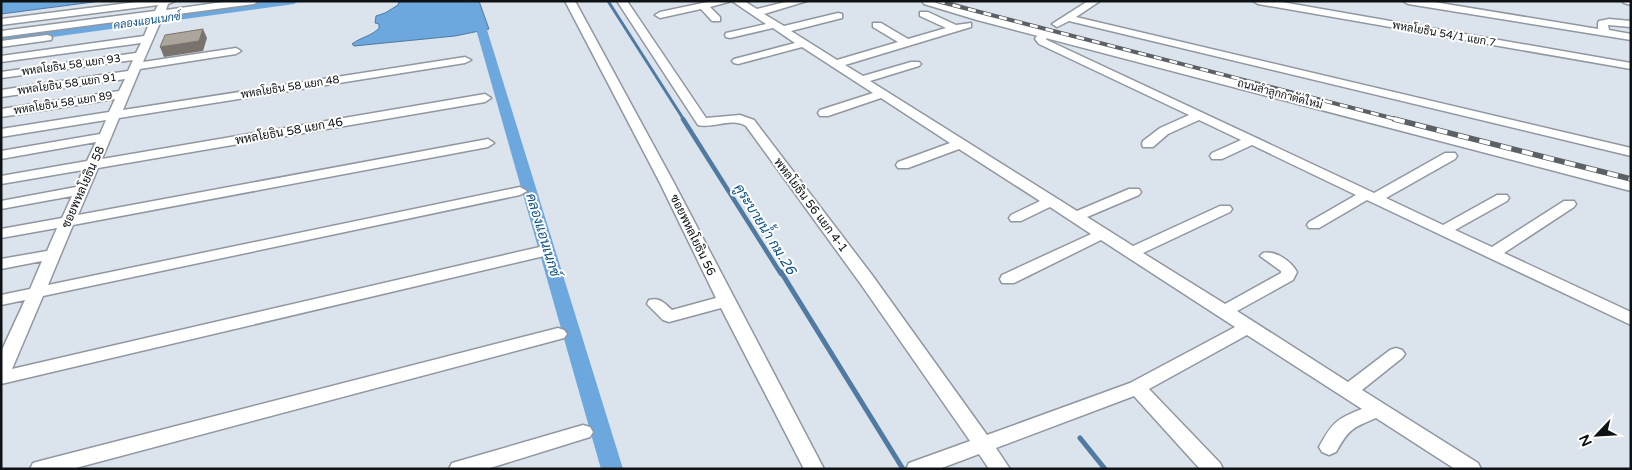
<svg xmlns="http://www.w3.org/2000/svg" width="1632" height="470" viewBox="0 0 1632 470" font-family="'Varela Round',Sarabun,sans-serif">
<style>
.water{fill:#6ca7dd;stroke:#507aa1}
.lines{fill:none;stroke-linecap:round;stroke-linejoin:round}
.stream-far2{stroke:#507aa1;stroke-width:3}
.stream-far1{stroke:#507aa1;stroke-width:4.5}
.stream{stroke:#507aa1;stroke-width:5}
.canal{fill:#6ca7dd;fill-rule:evenodd}
.minor-casing{stroke:#9097a0;stroke-width:3}
.secondary-casing{stroke:#9097a0;stroke-width:3}
.minor{fill:#fff;fill-rule:evenodd}
.secondary{fill:#fff;fill-rule:evenodd}
.rail-far1-casing{stroke:#5b6065;stroke-width:4}
.rail-casing{stroke:#5b6065;stroke-width:5.5}
.rail-far1{stroke:#fff;stroke-width:2.5;stroke-dasharray:8;stroke-linecap:butt}
.rail{stroke:#fff;stroke-width:4;stroke-dasharray:11;stroke-linecap:butt}
.shaded-wall{fill:#78746d}
.building{fill:#aca59c;stroke:#78746d}
.labels{text-anchor:middle;dominant-baseline:central;stroke-width:4;stroke-linejoin:round;paint-order:stroke}
.far-water-label{font-size:11px;font-style:italic;fill:#0d5184;stroke:#fff}
.far-street-label{font-size:11px;fill:#0f1215;stroke:#fff}
.street-label{font-size:12px;fill:#0f1215;stroke:#fff}
.water-label{font-size:14px;font-style:italic;fill:#0d5184;stroke:#fff}
</style>
<rect width="100%" height="100%" fill="#dbe3ec"/>
<g class="water">
<polygon points="1,1 101,1 1,14"/>
<path d="M399,1H479L489,29L455,36L354,46L352,44C361,37 372,36 379,28V24L375,23L376,16L385,13L398,5Z"/>
</g>
<g class="lines">
<polyline class="stream-far2" points="608,1 684,120"/>
<polyline class="stream-far1" points="683,119 781,274"/>
<g class="stream">
<polyline points="781,272 903,469"/>
<polyline points="1080,438 1105,469"/>
</g>
<g class="canal">
<polygon points="269,1 299,1 294,4 1,44 1,38"/>
<polygon points="468,1 478,1 623,469 601,469"/>
</g>
<g class="minor-casing">
<g id="minor">
<polygon points="144,1 175,1 168,4 166,10 230,1 259,1 254,4 163,16 143,62 236,48 241,51 236,54 140,69 123,110 465,57 471,60 465,63 119,118 102,159 485,94 491,98 485,102 98,168 78,215 488,139 494,143 488,147 73,225 48,285 520,187 527,191 520,195 43,296 12,369 544,246 549,248 552,251 549,254 544,256 1,384 1,352 25,300 1,305 1,295 30,289 42,261 1,269 1,259 47,251 57,228 1,238 1,229 62,218 72,196 1,209 1,201 76,187 83,170 1,184 1,176 87,161 96,142 1,159 1,151 100,134 106,120 1,137 1,129 109,112 115,99 1,117 1,109 119,91 125,79 1,97 1,90 128,71 133,60 1,78 1,72 136,53 141,43 1,62 1,56 144,36 152,17 1,37 1,31 155,11 158,5 1,25 1,19"/>
<path d="M565,1H575L674,183L824,469H804L721,308L669,322L663,320L647,304L649,300C660,297 664,303 672,310L716,298L660,183Z"/>
<path d="M617,1H627L706,118L740,115L754,120L872,275L987,435L1130,383L1235,327L1101,240L1014,283H1002L1000,279L1002,275L1091,234L1050,207L1021,221H1011L1009,218L1011,215L1040,201L959,149L908,168H898L896,165L898,162L950,143L881,98L828,116H820L818,113L820,110L873,93L802,47L738,64L734,63L732,61L734,59L795,43L773,28L730,38L726,37L725,35L726,33L766,24L732,1H744L757,9L789,1H807L764,14L784,26L838,13L842,14V18L791,31L837,60L898,42L873,27V23H881L908,39L946,28L920,16V12H928L956,25L971,23V27L845,65L863,76L911,62H919L921,64L919,66L870,81L1077,211L1129,189H1139L1141,192L1139,195L1087,217L1133,246L1220,206H1230L1232,209L1230,212L1143,253L1225,304L1281,273V271L1260,256L1263,253C1275,250 1291,261 1297,272L1293,280L1237,311L1348,382L1390,350L1396,348L1402,350L1405,354L1402,358L1362,390L1478,463L1481,469H1455L1376,418C1352,428 1349,429 1336,452L1329,455L1322,452L1319,447C1332,423 1336,419 1362,409L1247,335L1149,389L1220,463L1223,469H1200L1134,396L996,448L1010,469H989L979,454L939,469H906L909,463L970,441L860,283L746,126C731,117 713,129 698,125Z"/>
<polygon points="712,1 732,1 710,7 720,17 720,21 712,21 701,9 660,18 655,15 660,12"/>
<polygon points="1088,1 1100,1 1076,17 1631,148 1631,156 1069,21 1057,27 1052,24"/>
<polygon points="1253,1 1276,1 1631,63 1631,69 1258,4"/>
<polygon points="1403,1 1428,1 1598,29 1598,23 1599,21 1609,19 1631,21 1631,27 1608,25 1609,30 1631,34 1631,40 1408,4"/>
<polygon points="1622,1 1631,1 1631,5 1624,3"/>
<polygon points="1044,30 1049,33 1046,39 1047,40 1374,193 1445,153 1455,153 1457,156 1455,159 1386,198 1443,225 1497,195 1507,195 1509,198 1507,201 1455,230 1492,247 1564,201 1574,201 1576,204 1574,207 1504,253 1631,312 1631,325 1367,200 1319,228 1309,228 1307,225 1309,222 1356,195 1252,145 1222,159 1212,159 1210,156 1212,153 1241,140 1199,120 1168,134 1153,147 1143,147 1142,144 1143,141 1160,128 1189,115 1039,44 1035,39 1040,31"/>
<polygon points="47,35 51,36 52,38 51,40 1,47 1,41"/>
<polygon points="558,328 564,330 567,334 564,338 72,469 30,469 33,463 40,461"/>
<polygon points="583,425 590,427 593,432 590,437 487,469 449,469 452,463 459,461"/>
</g>
</g>
<g class="secondary-casing">
<polygon id="secondary" points="922,1 944,1 987,14 1631,179 1631,191 977,20 924,4"/>
</g>
<use href="#minor" class="minor"/>
<use href="#secondary" class="secondary"/>
<g class="rail-far1-casing">
<polyline id="rail-far1" points="937,1 1399,120"/>
</g>
<g class="rail-casing">
<polyline id="rail" points="1394,119 1631,179"/>
</g>
<use href="#rail-far1" class="rail-far1"/>
<use href="#rail" class="rail"/>
</g>
<polygon class="shaded-wall" points="203,29 207,38 203,51 164,57 160,47"/>
<polygon class="building" points="203,29 199,41 160,47 165,35"/>
<g class="labels">
<g class="far-water-label">
<text transform="translate(147 21) rotate(-8)">คลองแอนเนกซ์</text>
</g>
<g class="far-street-label">
<text transform="translate(1444 34) rotate(10)">พหลโยธิน 54/1 แยก 7</text>
<text transform="translate(71 65) rotate(-8)">พหลโยธิน 58 แยก 93</text>
<text transform="translate(67 84) rotate(-8)">พหลโยธิน 58 แยก 91</text>
<text transform="translate(290 87) rotate(-9)">พหลโยธิน 58 แยก 48</text>
<text transform="translate(1280 94) rotate(15)">ถนนลำลูกกาตัดใหม่</text>
<text transform="translate(63 103) rotate(-9)">พหลโยธิน 58 แยก 89</text>
</g>
<g class="street-label">
<text transform="translate(289 131) rotate(-10)">พหลโยธิน 58 แยก 46</text>
<text transform="translate(83 187) rotate(-66)">ซอยพหลโยธิน 58</text>
<text transform="translate(811 205) rotate(53)">พหลโยธิน 56 แยก 4-1</text>
<text transform="translate(693 235) rotate(64)">ซอยพหลโยธิน 56</text>
</g>
<g class="water-label">
<text transform="translate(765 229) rotate(58)">คูระบายน้ำ กม.26</text>
<text transform="translate(543 235) rotate(73)">คลองแอนเนกซ์</text>
</g>
</g>
<rect width="1632" height="470" fill="none" stroke="#0f1215" stroke-width="5"/>
<g transform="translate(1597 435) rotate(245)" stroke="#ffffff" stroke-width="4" paint-order="stroke">
<path d="M0-4L9 19L0 12L-9 19Z" fill="#0f1215"/>
<text y="-8" font-size="14" font-weight="bold" text-anchor="middle" fill="#0f1215">N</text>
</g>
</svg>
